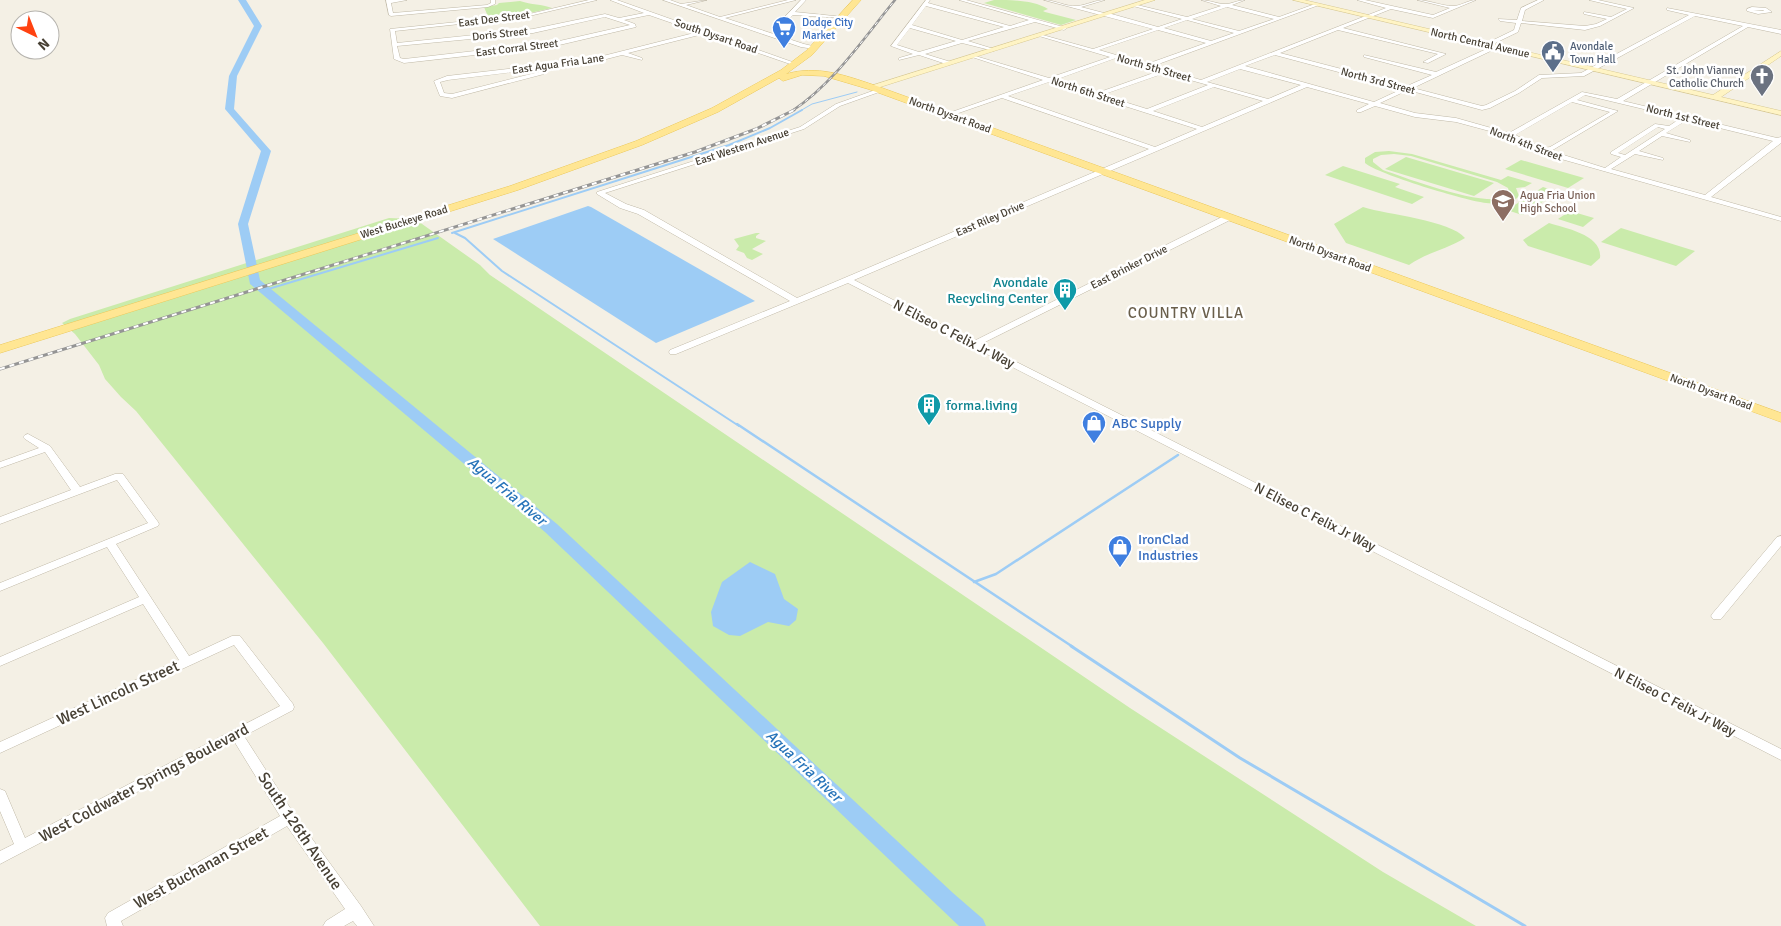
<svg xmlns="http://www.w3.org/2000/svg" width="1781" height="926" viewBox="0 0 1781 926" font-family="Signika,sans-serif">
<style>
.green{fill:#caebab;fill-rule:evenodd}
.water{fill:#9dccf5}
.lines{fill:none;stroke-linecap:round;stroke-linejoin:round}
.stream-far3{stroke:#9dccf5;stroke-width:1}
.stream-far2{stroke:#9dccf5;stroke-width:2}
.stream-far1{stroke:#9dccf5;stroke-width:2.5}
.stream{stroke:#9dccf5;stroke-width:3}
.river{fill:#9dccf5;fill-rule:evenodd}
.street-casing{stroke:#c0b9a7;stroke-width:1}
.secondary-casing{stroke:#d7c892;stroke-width:1}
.primary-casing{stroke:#ebc85b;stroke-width:1}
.street{fill:#fff;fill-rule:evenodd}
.secondary{fill:#fff4c4;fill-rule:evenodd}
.primary{fill:#ffe693;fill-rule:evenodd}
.rail-far1-casing{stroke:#959595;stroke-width:2.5}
.rail-casing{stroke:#959595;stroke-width:3}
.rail-far1{stroke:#fff;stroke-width:1;stroke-dasharray:4;stroke-linecap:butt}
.rail{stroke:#fff;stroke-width:2;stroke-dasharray:5;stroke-linecap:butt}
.labels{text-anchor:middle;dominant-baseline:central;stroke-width:5;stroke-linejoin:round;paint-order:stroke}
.far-street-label{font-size:11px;fill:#474034;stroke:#fff}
.far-shop-label{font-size:11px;fill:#366cbe;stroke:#fff;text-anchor:start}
.far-service-label{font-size:11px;fill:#4e5e75;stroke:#fff;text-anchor:start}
.far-worship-label{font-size:11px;fill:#5b616d;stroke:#fff;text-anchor:end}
.far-education-label{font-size:11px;fill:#785e54;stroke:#fff;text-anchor:start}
.culture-label{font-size:14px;fill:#0d838f;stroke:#fff;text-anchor:end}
.street-label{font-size:14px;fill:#474034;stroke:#fff}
.shop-label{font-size:14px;fill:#366cbe;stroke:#fff;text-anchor:start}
.neighbourhood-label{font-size:15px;letter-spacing:1px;fill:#6a5f4b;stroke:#fff}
.water-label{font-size:15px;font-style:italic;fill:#2673b9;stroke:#fff}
.near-street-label{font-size:16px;fill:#474034;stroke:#fff}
</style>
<rect width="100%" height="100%" fill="#f4f0e5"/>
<g class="green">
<path d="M994,0C1011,0 1033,0 1048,9L1043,11L1045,12L1076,20L1061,25L984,3Z"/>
<path d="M520,1C532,5 541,4 552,8L521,15L489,19L484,7L497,5L499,3Z"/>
<path d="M1389,151L1412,154L1501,180L1508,176L1532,183L1525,187L1516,188L1519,196C1512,205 1497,204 1486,203C1467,201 1377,174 1365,163V158L1375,152ZM1394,154L1411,156L1497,182L1508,188L1510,195C1492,211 1406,178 1383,170L1373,162V159L1381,155Z"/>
<polygon points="1406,157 1494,183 1474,196 1385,169"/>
<polygon points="1521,160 1584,178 1568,188 1505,169"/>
<polygon points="1343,166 1400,184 1395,187 1424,197 1412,204 1325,175"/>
<polygon points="1543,187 1558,192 1522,215 1507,210"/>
<path d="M1363,207C1388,215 1450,220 1465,238C1447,249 1426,253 1409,265L1346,243L1334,224Z"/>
<polygon points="1570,211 1594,218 1583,227 1558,219"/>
<polygon points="389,218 415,219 480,265 490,275 1130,708 1383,872 1476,926 540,926 323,643 136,411 121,397 105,379 99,365 75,334 62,323 70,319"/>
<path d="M1549,223C1565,228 1603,235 1600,258L1591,266L1528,246L1523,240Z"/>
<polygon points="1621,228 1695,251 1676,266 1601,242"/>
<polygon points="756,233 760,233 756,236 756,238 766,241 752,249 763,254 752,260 747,258 744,253 736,250 739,246 734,239"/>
</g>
<g class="water">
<polygon points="588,206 591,207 755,301 656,343 493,239"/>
<polygon points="750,562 775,574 784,599 798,609 796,620 789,626 768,622 740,636 729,635 713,626 711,612 722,582"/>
</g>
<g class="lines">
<polyline class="stream-far3" points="800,111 812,104 857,92"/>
<g class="stream-far2">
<polyline points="452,233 729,145 770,128 802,110"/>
<polyline points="455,233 465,238 502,271 739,426"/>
<polyline points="265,290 438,238"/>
</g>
<g class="stream-far1">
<polyline points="737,424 1073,647"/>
<polyline points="974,582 996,574 1178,455"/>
</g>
<polyline class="stream" points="1071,646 1240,758 1525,926"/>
<polygon class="river" points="238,0 246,0 262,26 237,76 234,109 271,151 248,224 260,280 557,524 953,893 983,919 986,926 959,926 545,532 250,284 238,224 261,151 225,109 229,76 254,26"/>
<g class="street-casing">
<g id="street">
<polygon points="386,0 407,0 391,3 393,13 487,5 491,3 491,0 495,0 495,4 488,7 391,16 389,15"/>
<path d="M589,0H597L525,17L395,31L397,43L533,29L605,14L619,18L644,13L610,0H617L798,64L793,65L703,34L628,53L642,58V60L622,55L587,64L545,68L544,74L452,98L440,96L434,81L447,76L587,60L698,32L649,15L624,20L635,24L636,27L555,46L404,63L394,59L390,29L525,15ZM605,17L630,25L555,42L404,59L400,58L397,46L533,33ZM539,69V72L452,94L444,93L440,82L448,80Z"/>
<polygon points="663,0 670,0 681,4 707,0 686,5 720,17 788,0 796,0 725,18 804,44 817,47 814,49 801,47"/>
<polygon points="801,0 806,0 795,12 844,17 842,18 793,15 784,24 780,24 780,22"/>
<path d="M926,0H930L928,3L1010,26L1029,20L959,0H966L1067,28L1064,30L1035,22L968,41L994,49V51L962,43L925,54L951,62L952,63L949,65L919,55L899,60V58L913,54L891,46ZM926,6L1004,27L962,40L912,25ZM910,28L956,41L919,52L897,45Z"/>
<path d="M1044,0C1055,0 1066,7 1077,6C1087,5 1095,0 1105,0L1081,7L1104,13H1108L1158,27L1182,19L1133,6V4L1187,17L1221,6L1201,0C1209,0 1217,4 1225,4C1232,4 1238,0 1245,0L1232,5L1279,17L1315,4L1319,5L1153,66L1201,80L1386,8L1357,0H1365L1433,15L1450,8L1417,0C1429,0 1441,6 1453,6C1461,6 1468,0 1476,0L1433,18L1391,9L1343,28L1446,54L1428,63L1423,62L1438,54L1338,30L1280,53L1407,86L1432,75L1364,57V55L1436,72L1493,46H1497V48L1413,88L1482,106L1486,105L1515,91L1539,75L1581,73L1689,15L1667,10V8L1781,30V34L1748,27L1623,101L1777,138L1781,137V143L1711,197L1781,217V221L1554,157L1508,136L1456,122L1415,117L1375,106L1361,112H1357V110L1369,104L1307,87L854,280L974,341L1226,215H1232V219L981,344L1781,749V760L848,283L676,354H670L669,352L670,350L790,301L638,214L620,208L597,194V192L800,127L836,104L878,89H882V91L840,106L804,129L605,193L626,204L644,210L797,298L1149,149L1002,98L950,116H946V114L1043,80L972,57V55L1049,78L1110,57L1039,36V34L1093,49L1153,29ZM1227,7L1274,19L1239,31L1192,19ZM1695,16L1743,26L1617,99L1582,92L1509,133L1456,118L1415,113L1380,103L1408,90L1482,110L1490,108L1519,93L1542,78L1584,76ZM1187,20L1234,33L1211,41L1164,28ZM1158,30L1206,43L1147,64L1099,50ZM1275,55L1402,89L1374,102L1245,66ZM1116,58L1159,71L1097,93L1055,80ZM1240,69L1301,85L1268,99L1207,82ZM1165,73L1208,85L1147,109L1102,95ZM1049,82L1197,129L1155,147L1008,96ZM1214,87L1263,101L1202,127L1153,111ZM1585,95L1681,118L1669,126L1655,124L1611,152V154L1621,157L1605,168L1551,151L1618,111L1577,100ZM1572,102L1610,112L1550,147L1544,148L1515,135ZM1687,120L1773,141L1705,195L1611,169L1635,154L1663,160V158L1639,151L1662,136L1690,142V140L1666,133ZM1658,127L1665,129L1625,155L1618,153Z"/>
<polygon points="1538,0 1544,0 1525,10 1522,21 1585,26 1596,24 1607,19 1584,14 1584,12 1611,17 1627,9 1589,0 1598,0 1634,8 1600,26 1585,30 1521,23 1518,32 1489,46 1485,46 1485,44 1514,30 1516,23 1500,21 1498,19 1517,20 1521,8"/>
<path d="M1752,7L1766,8L1772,12L1758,14L1747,11V9ZM1753,10H1763L1764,11Z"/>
<polygon points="28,434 50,446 80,487 115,474 123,474 158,522 159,524 158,526 116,544 189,656 232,636 240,636 293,704 294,707 293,710 244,736 294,814 361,906 374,926 357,926 353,921 344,926 323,926 326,921 345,909 287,826 121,921 123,926 107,926 105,918 108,913 280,816 234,741 0,864 0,851 14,844 0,811 0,789 5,791 25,838 280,706 234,645 0,753 0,742 179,660 143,604 0,666 0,657 139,597 107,547 0,591 0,583 148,523 117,480 0,524 0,517 71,490 45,452 0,468 0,462 39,448 25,439 23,437 25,435"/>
<polygon points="1781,536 1781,546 1721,619 1713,619 1711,616 1713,613 1777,537"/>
</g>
</g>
<g class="secondary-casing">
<g id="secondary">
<polygon points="1145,0 1155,0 874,89 867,87"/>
<polygon points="1293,0 1304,0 1713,95 1781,51 1781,56 1721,97 1781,111 1781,115"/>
</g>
</g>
<g class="primary-casing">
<path id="primary" d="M853,0H861L812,55L786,74C817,65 844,75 874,85L1781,413V422L868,89L824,76L802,75L783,81L779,78L718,112L642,145L518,190L0,353V345L510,186L636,141L712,108L781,70L806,51Z"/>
</g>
<use href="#street" class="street"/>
<use href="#secondary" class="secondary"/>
<use href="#primary" class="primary"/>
<g class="rail-far1-casing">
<path id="rail-far1" d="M792,111C834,83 863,39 895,0"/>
</g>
<g class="rail-casing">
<polyline id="rail" points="0,369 695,152 756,129 794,110"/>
</g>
<use href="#rail-far1" class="rail-far1"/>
<use href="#rail" class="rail"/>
</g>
<defs>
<g id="supermarket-pin" transform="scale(1.25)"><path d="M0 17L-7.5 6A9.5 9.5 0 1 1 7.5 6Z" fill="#3f7fe0" stroke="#fff"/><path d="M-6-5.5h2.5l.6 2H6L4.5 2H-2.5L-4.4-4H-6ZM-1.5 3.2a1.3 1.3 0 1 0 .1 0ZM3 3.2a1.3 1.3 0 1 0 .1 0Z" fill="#fff"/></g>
<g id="civic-pin" transform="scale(1.25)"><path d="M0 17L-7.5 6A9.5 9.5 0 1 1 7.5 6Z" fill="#5c6f8a" stroke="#fff"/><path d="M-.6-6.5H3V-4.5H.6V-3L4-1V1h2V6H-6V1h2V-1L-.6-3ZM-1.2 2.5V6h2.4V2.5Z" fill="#fff"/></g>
<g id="church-pin" transform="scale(1.25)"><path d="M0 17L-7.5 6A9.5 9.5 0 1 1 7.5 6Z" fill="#6b7280" stroke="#fff"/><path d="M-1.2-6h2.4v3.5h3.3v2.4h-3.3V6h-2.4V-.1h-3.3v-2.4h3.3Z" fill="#fff"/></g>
<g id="school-pin" transform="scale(1.25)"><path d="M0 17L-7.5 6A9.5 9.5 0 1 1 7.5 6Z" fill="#8d6e63" stroke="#fff"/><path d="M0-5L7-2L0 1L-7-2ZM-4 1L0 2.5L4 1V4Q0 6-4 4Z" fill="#fff"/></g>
<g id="building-pin" transform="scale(1.25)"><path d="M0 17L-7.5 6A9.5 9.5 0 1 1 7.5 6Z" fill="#0f9aa8" stroke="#fff"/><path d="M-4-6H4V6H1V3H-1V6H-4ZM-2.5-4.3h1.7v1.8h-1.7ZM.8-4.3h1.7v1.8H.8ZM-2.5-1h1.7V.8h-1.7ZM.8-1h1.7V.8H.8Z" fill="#fff"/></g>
<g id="shop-pin" transform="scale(1.25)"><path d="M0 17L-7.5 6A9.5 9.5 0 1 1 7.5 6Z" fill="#3f7fe0" stroke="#fff"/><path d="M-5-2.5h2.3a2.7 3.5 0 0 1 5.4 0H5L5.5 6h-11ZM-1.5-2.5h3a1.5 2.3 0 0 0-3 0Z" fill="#fff"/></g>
</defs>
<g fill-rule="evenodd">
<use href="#supermarket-pin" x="784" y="28"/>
<use href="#civic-pin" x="1553" y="52"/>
<use href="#church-pin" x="1762" y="76"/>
<use href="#school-pin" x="1503" y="201"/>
<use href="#building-pin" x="1065" y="290"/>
<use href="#building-pin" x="929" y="405"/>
<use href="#shop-pin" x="1094" y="423"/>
<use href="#shop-pin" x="1120" y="547"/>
</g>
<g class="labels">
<g class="far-street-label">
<text transform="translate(494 19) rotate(-7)">East Dee Street</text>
<text transform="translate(500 34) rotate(-6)">Doris Street</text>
<text transform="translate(716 36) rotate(19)">South Dysart Road</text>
<text transform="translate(1480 43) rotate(13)">North Central Avenue</text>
<text transform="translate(517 48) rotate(-7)">East Corral Street</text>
<text transform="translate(558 64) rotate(-8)">East Agua Fria Lane</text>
<text transform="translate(1154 68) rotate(16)">North 5th Street</text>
<text transform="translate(1378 81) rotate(15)">North 3rd Street</text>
<text transform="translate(1088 92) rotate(18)">North 6th Street</text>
<text transform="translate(950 115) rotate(20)">North Dysart Road</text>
<text transform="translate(1683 117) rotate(14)">North 1st Street</text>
<text transform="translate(1526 144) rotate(21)">North 4th Street</text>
<text transform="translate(742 147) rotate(-18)">East Western Avenue</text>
<text transform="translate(990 219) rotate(-23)">East Riley Drive</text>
<text transform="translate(404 222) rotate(-17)">West Buckeye Road</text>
<text transform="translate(1330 254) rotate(20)">North Dysart Road</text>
<text transform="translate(1129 267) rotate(-27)">East Brinker Drive</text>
<text transform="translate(1711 392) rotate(20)">North Dysart Road</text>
</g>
<g class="far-shop-label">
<text x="802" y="22">Dodge City<tspan x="802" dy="13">Market</tspan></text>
</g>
<g class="far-service-label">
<text x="1570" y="46">Avondale<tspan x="1570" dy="13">Town Hall</tspan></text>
</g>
<g class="far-worship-label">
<text x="1744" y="70">St. John Vianney<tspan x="1744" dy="13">Catholic Church</tspan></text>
</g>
<g class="far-education-label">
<text x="1520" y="195">Agua Fria Union<tspan x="1520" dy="13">High School</tspan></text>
</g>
<g class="culture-label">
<text x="1048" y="282">Avondale<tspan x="1048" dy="16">Recycling Center</tspan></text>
<text x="946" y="405" text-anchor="start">forma.living</text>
</g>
<g class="street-label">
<text transform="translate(954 334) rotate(27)">N Eliseo C Felix Jr Way</text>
<text transform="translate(1315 517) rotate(27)">N Eliseo C Felix Jr Way</text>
<text transform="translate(1675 702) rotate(27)">N Eliseo C Felix Jr Way</text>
</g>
<g class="shop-label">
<text x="1112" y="423">ABC Supply</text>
<text x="1138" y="539">IronClad<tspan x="1138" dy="16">Industries</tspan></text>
</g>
<g class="neighbourhood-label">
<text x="1186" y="313">COUNTRY VILLA</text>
</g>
<g class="water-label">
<text transform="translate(507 491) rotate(40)">Agua Fria River</text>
<text transform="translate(804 766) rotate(43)">Agua Fria River</text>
</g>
<g class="near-street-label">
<text transform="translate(118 693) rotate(-25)">West Lincoln Street</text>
<text transform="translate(144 783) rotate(-28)">West Coldwater Springs Boulevard</text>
<text transform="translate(300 831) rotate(56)">South 126th Avenue</text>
<text transform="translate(201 868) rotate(-29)">West Buchanan Street</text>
</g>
</g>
<g transform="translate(35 35) rotate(137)"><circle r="24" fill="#ffffff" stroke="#b5b3ae"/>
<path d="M0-4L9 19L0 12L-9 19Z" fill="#ff4211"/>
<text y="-8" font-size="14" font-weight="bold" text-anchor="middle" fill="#474034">N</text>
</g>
</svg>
